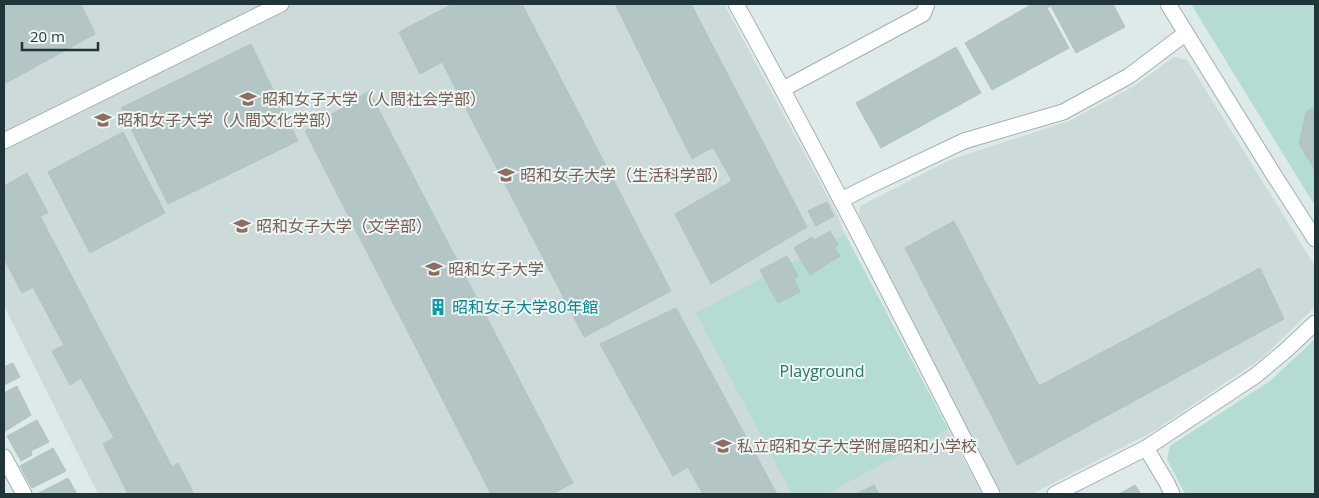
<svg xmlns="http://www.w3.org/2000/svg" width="1319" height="498" viewBox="0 0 1319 498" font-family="'Open Sans','Noto Sans JP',sans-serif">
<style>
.built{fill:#ccdada}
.green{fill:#b5dcd2}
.building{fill:#b3c5c4;stroke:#b0c3c4}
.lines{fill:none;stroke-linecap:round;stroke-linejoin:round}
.minor-casing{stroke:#a1b0b2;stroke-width:17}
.minor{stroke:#fff;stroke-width:15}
.labels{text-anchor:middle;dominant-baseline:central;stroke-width:4;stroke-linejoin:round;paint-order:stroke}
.education-label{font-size:16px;fill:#785e54;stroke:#eef7f6;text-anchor:start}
.culture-label{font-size:16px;fill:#0d838f;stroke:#eef7f6;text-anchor:start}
.park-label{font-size:16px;fill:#287266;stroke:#eef7f6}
</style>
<rect width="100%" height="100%" fill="#deeaea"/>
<g class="built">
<polygon points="4,4 724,4 836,212 845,234 982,494 98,494 4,305"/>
<polygon points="1174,57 1187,60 1315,266 1315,307 1262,358 1154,431 1032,494 1009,494 998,491 859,215 860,206 952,159 1069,121 1134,86"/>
</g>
<g class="green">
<polygon points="1191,4 1315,4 1315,206"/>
<polygon points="845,234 948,429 826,494 792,494 696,313"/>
<polygon points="1315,339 1315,494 1185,494 1167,459 1170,446 1270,381"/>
</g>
<g class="building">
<polygon points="4,4 81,4 95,34 4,84"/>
<polygon points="453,4 522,4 671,291 584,337 442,62 420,74 399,32"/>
<polygon points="615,4 691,4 807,227 711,284 675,214 732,181 713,147 692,159"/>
<polygon points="1032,4 1113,4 1125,27 1076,53 1051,6 1047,8 1069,48 992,90 965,43"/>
<polygon points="251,44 298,141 168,204 121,108"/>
<polygon points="956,47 981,93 881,148 856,103"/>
<polygon points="369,91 573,483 552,494 491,494 305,131"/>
<polygon points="1315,107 1315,170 1299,144 1306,112"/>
<polygon points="123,132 165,213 90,253 48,172"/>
<polygon points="27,173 48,213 40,216 172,467 178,463 194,494 128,494 103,444 114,438 81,378 70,385 52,351 64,345 33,287 22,293 4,258 4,186"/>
<polygon points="827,202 834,216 816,226 808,211"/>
<polygon points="954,221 1039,386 1260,268 1284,319 1017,465 905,248"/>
<polygon points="830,231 838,245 834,248 840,256 810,275 794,248 812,237 814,240"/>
<polygon points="787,256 798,276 794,280 800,292 778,303 760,270"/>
<polygon points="676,308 777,494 703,494 688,467 673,476 600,344"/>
<polygon points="13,363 20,377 4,385 4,367"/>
<polygon points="17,386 31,415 4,432 4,393"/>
<polygon points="37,420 49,442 31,451 32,455 21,461 7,436"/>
<polygon points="53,448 66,471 32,488 20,466"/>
<polygon points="68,478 77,494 37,494"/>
<polygon points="874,485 879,494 856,494"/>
<polygon points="1135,485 1141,494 1119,494"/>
</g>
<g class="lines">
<g class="minor-casing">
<g id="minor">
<path d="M736,4C825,165 908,330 992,494"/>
<polyline points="1168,4 1272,172 1315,239"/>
<polyline points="783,89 923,14 927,4"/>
<polyline points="4,141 281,4"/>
<polyline points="841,200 869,186 964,141 1063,112 1129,76 1186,33"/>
<polyline points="1146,448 1167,483 1172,494"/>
<polyline points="4,457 24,494"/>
<polyline points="1055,494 1146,448 1255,376 1284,352 1315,323"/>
</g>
</g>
<use href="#minor" class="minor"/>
</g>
<defs>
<g id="university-bare" transform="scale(1.35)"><path d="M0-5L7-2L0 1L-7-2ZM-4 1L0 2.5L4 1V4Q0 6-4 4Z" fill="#8d6e63" stroke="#eef7f6" stroke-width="2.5" paint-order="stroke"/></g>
<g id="building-bare" transform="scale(1.35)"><path d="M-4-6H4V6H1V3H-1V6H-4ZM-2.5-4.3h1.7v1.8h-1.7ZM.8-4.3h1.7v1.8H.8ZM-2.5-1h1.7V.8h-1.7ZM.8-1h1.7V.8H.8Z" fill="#0f9aa8" stroke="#eef7f6" stroke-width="2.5" paint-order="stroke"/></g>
<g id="school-bare" transform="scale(1.35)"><path d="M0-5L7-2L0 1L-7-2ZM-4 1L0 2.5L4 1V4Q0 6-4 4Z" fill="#8d6e63" stroke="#eef7f6" stroke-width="2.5" paint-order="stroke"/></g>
</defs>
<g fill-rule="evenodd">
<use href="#university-bare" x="248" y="99"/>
<use href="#university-bare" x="103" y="120"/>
<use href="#university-bare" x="506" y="175"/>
<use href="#university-bare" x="242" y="226"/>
<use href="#university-bare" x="434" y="269"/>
<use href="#building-bare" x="438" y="307"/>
<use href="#school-bare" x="723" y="446"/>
</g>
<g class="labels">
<g class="education-label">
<text x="262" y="99">昭和女子大学（人間社会学部）</text>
<text x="117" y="120">昭和女子大学（人間文化学部）</text>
<text x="520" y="175">昭和女子大学（生活科学部）</text>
<text x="256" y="226">昭和女子大学（文学部）</text>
<text x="448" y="269">昭和女子大学</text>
<text x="737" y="446">私立昭和女子大学附属昭和小学校</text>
</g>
<g class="culture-label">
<text x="452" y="307">昭和女子大学80年館</text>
</g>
<g class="park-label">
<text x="822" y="371">Playground</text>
</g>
</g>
<rect width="1319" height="498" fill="none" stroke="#1f353a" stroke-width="10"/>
<path d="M22 42v8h76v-8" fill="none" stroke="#1f353a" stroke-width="2.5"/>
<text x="30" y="42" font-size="15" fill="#1f353a" stroke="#eef7f6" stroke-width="4" paint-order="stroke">20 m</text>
</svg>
